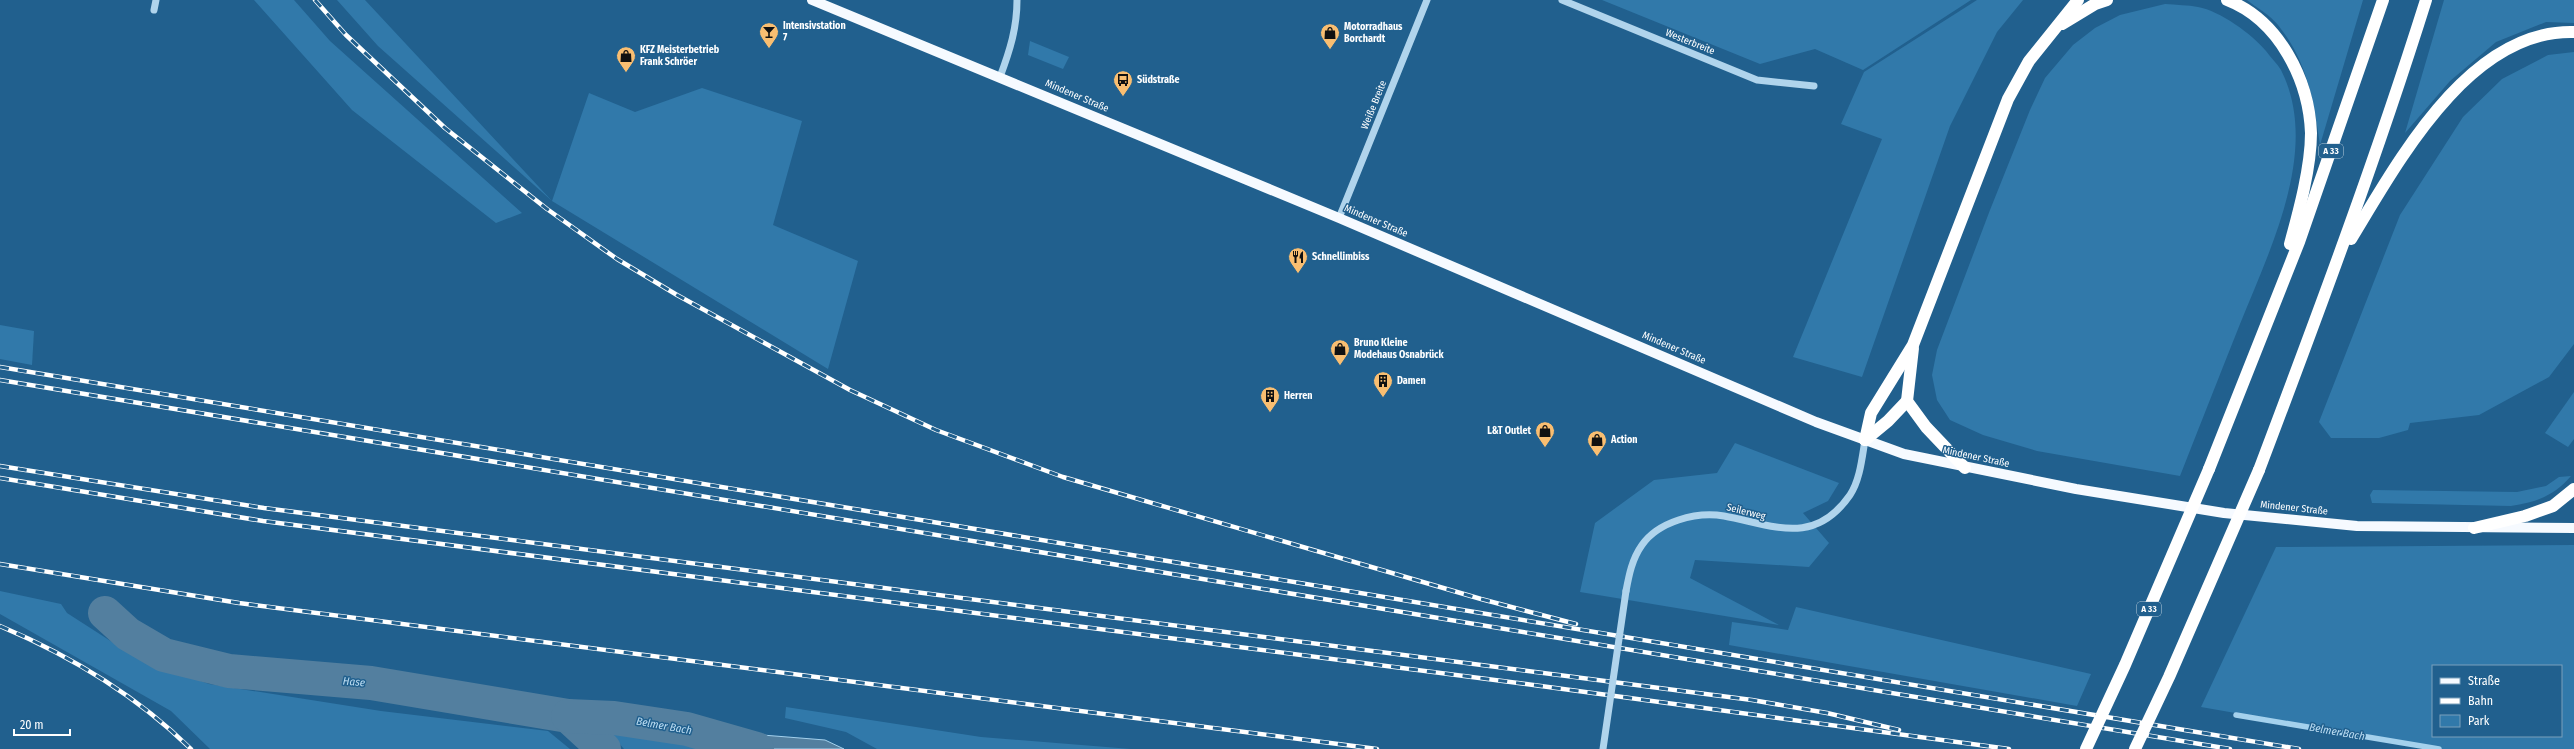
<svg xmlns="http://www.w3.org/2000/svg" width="2574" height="749" viewBox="0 0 2574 749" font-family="'Fira Sans Condensed',sans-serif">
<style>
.green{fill:#3179aa;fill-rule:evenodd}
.water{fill:#537f9f;stroke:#a4d1ed}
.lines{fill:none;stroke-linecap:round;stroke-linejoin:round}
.stream{stroke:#a4d1ed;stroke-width:5.5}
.river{stroke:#537f9f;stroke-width:34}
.minor{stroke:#b0d4ec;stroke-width:7}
.major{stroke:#f6faff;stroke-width:10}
.highway{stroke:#fff;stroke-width:12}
.rail-casing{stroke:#fff;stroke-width:4.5}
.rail{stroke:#21608e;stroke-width:3;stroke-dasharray:9;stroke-linecap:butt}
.minor-bridge{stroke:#b0d4ec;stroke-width:7}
.highway-bridge{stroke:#fff;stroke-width:12}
.labels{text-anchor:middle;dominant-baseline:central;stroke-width:3;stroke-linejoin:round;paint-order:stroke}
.shield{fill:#21608e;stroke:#bccfdd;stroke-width:1}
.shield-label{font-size:9px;font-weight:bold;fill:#fff}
.poi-label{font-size:10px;font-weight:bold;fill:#fff;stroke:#21608e;text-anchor:start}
.street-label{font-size:10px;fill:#fff;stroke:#21608e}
.water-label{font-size:11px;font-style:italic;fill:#bcddf3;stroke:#21608e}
</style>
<rect width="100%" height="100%" fill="#21608e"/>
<g class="green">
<polygon points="254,0 294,0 330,41 522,213 496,223 352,110"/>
<polygon points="337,0 365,0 552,201 589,93 635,112 702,88 802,121 773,225 858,261 828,369 552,201 378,46"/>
<polygon points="1602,0 1971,0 1863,70 1815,49 1760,64"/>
<polygon points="1977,0 2023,0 1997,32 1950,126 1862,377 1793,357 1882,139 1841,124 1864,72"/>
<path d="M2247,0H2363L2320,145C2314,101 2307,61 2278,25C2270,15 2257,8 2247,0Z"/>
<polygon points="2444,0 2574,0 2574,23 2546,22 2496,42 2450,81 2405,133"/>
<path d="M2165,4C2176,5 2188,5 2198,7C2220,11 2252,34 2266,51C2270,57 2277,63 2281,70C2321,149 2270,249 2240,324C2220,374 2200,425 2180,476L2037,451L1983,435L1950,420L1937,400L1932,375L1937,350L1990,210L2030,110L2045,78L2073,45L2095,28L2120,15Z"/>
<polygon points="1030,41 1069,57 1063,69 1028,55"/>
<polygon points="2574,52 2574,344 2549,377 2479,415 2410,423 2408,430 2379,438 2331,438 2319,422 2400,215 2463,117 2502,79 2548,55"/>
<polygon points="0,325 34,331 32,365 0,359"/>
<polygon points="2574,392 2574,439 2568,447 2545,433"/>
<polygon points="1735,443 1839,483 1828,501 1803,513 1829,543 1809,567 1695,560 1690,578 1779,625 1580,592 1595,523 1654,480 1717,473"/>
<path d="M2571,476C2554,496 2536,502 2511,506L2372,503L2370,495L2373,490L2517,492L2546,486L2559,477Z"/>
<path d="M2574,545V749H2439L2201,707L2276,547ZM2433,666H2561V736H2433Z"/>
<polygon points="0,591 61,604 67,613 137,658 209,684 381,711 548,731 570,749 210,749 171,711 0,614"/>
<polygon points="1796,607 2091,674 2077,706 1729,645 1732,622 1788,630"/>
<polygon points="786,707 981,737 1131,749 877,749 846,732 785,718"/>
<polygon points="605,727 695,739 702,749 624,749"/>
</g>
<polygon class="water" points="687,729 825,740 844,749 702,749"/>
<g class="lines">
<polyline class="stream" points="2236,715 2439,749"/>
<g class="river">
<polyline points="105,613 128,634 164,655 229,671 371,683 568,716 604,749"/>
<polyline points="568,716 614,718 687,729 757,749"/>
</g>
<g class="minor">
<polyline points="1562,0 1757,80 1814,86"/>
<polyline points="154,10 156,0"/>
<path d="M1000,77C1010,50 1017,28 1017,0"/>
<polyline points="1339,218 1427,0"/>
<path d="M1626,591C1629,575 1632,559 1642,545C1658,522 1696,511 1724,516C1773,525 1814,547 1850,495C1860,480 1862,458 1865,440"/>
</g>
<polyline class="major" points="812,0 1339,218 1816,422 1904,454 2076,489 2224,513 2357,526 2574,528"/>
<g class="highway">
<path d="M2227,0C2279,20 2309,80 2311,133C2311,167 2299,211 2290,244"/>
<polyline points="2062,24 2095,4 2107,0"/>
<path d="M2351,239C2398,162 2469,29 2574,32"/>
<polyline points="1913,348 1907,401 1926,427 1965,468"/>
<polyline points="1865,440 1871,413 1913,345 2008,99 2029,61 2078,0"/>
<polyline points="1865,440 1888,421 1907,401"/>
<polyline points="2209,469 2299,242 2383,0"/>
<path d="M2259,470C2318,314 2376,159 2426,0"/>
<polyline points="2474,528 2525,516 2553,506 2574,489"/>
</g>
<g class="rail-casing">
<g id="rail">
<polyline points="315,0 346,35 445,128 547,209 617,259 677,295 850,390 936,430 1063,477 1481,599 1576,624"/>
<polyline points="0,367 2299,749"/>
<polyline points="0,380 2230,749"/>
<polyline points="0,466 264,508 1752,700 1827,713 1899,730"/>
<polyline points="0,478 263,521 1526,684 2009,749"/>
<polyline points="0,564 239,603 1377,749"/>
<path d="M0,626C69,655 137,696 191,749"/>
</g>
</g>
<use href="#rail" class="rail"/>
<polyline class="minor-bridge" points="1603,749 1626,591"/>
<g class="highway-bridge">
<polyline points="2086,749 2125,665 2209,469"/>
<polyline points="2135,749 2169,677 2259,470"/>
</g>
</g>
<defs>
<g id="bar-pin" transform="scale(1)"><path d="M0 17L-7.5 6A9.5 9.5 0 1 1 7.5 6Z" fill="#f9be71" stroke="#21608e"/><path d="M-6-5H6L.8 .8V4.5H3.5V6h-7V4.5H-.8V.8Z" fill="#111"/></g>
<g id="shop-pin" transform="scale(1)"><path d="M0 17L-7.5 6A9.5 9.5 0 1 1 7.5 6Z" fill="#f9be71" stroke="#21608e"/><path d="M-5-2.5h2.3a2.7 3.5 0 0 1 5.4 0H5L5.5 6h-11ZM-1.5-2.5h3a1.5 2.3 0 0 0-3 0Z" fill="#111"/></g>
<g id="bus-pin" transform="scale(1)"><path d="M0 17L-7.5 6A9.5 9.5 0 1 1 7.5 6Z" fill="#f9be71" stroke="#21608e"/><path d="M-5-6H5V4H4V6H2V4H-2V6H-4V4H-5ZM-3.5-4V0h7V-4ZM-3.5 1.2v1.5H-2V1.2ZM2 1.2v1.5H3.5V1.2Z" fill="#111"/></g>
<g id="restaurant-pin" transform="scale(1)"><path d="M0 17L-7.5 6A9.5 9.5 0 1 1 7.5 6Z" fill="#f9be71" stroke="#21608e"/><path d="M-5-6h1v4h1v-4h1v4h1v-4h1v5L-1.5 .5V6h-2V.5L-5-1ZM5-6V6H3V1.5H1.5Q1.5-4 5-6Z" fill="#111"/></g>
<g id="building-pin" transform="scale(1)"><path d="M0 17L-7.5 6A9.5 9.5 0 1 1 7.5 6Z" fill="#f9be71" stroke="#21608e"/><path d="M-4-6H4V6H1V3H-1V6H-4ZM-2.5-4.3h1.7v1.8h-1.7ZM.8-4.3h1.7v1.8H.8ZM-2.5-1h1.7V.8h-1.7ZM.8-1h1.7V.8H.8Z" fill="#111"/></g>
</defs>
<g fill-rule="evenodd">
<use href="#bar-pin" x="769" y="32"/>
<use href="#shop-pin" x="1330" y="33"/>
<use href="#shop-pin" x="626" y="56"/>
<use href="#bus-pin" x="1123" y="80"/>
<use href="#restaurant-pin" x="1298" y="257"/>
<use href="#shop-pin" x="1340" y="349"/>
<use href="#building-pin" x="1383" y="381"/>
<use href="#building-pin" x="1270" y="396"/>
<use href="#shop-pin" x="1545" y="431"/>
<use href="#shop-pin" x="1597" y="440"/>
</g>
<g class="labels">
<g class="shield">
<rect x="2319" y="144" width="24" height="14" rx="3"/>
<rect x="2137" y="602" width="24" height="14" rx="3"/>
</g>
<g class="shield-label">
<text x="2331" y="151">A 33</text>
<text x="2149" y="609">A 33</text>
</g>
<g class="poi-label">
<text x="783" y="26">Intensivstation<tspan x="783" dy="12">7</tspan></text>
<text x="1344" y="27">Motorradhaus<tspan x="1344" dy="12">Borchardt</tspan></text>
<text x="640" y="50">KFZ Meisterbetrieb<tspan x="640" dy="12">Frank Schröer</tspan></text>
<text x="1137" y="80">Südstraße</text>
<text x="1312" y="257">Schnellimbiss</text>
<text x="1354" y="343">Bruno Kleine<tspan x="1354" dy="12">Modehaus Osnabrück</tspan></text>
<text x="1397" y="381">Damen</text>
<text x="1284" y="396">Herren</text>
<text x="1531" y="431" text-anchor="end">L&amp;T Outlet</text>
<text x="1611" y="440">Action</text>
</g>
<g class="street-label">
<text transform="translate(1690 42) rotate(22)">Westerbreite</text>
<text transform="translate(1077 96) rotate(23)">Mindener Straße</text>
<text transform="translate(1374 105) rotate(-68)">Weiße Breite</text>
<text transform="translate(1376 221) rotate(23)">Mindener Straße</text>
<text transform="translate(1674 348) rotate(23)">Mindener Straße</text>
<text transform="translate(1976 457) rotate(12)">Mindener Straße</text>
<text transform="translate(2294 508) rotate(6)">Mindener Straße</text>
<text transform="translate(1746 512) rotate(14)">Seilerweg</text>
</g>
<g class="water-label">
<text transform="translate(354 682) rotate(5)">Hase</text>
<text transform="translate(664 726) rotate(10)">Belmer Bach</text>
<text transform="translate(2337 732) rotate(10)">Belmer Bach</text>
</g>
</g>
<rect x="2432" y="665" width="130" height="72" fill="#21608e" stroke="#7aa0bb"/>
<rect x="2440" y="678" width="20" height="6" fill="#f6faff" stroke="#7aa0bb"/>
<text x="2468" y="685" font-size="12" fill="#ffffff">Straße</text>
<rect x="2440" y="698" width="20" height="6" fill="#ffffff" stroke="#7aa0bb"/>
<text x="2468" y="705" font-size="12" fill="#ffffff">Bahn</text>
<rect x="2440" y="715" width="20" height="12" fill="#3179aa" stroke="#7aa0bb"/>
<text x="2468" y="725" font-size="12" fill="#ffffff">Park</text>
<path d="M14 729v6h56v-6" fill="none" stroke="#ffffff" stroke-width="2"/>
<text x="20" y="729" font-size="12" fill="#ffffff" stroke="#21608e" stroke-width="3" paint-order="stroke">20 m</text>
</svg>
